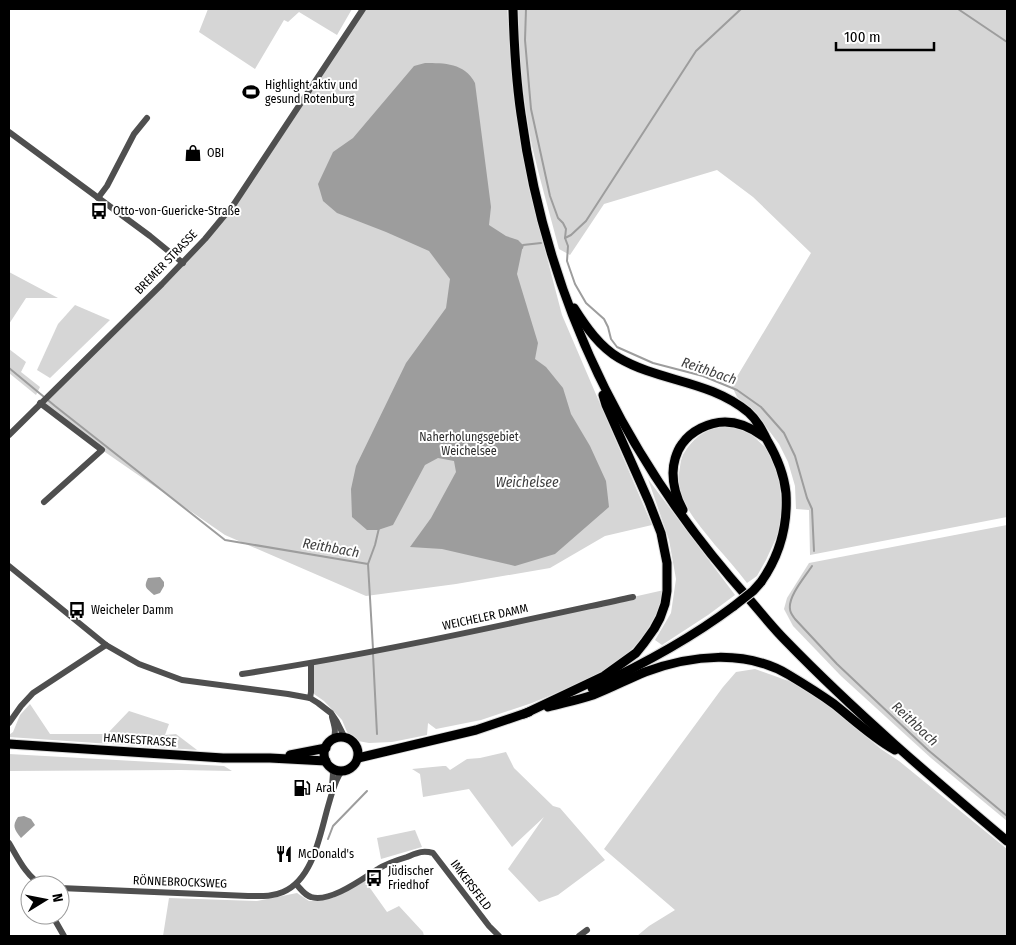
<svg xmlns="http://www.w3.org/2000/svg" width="1016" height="945" viewBox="0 0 1016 945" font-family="'Fira Sans Condensed',sans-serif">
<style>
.green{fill:#d6d6d6}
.water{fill:#9d9d9d}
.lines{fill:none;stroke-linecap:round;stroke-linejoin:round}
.stream{stroke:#9d9d9d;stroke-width:2}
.major-casing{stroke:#dbdbdb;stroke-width:11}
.minor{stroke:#4f4f4f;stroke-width:6}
.major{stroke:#000;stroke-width:9}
.major-bridge-casing{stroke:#dbdbdb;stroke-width:11;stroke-linecap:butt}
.major-bridge{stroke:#000;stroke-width:9}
.labels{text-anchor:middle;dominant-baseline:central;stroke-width:4;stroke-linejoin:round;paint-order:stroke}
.poi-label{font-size:12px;fill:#000;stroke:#fff;text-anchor:start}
.street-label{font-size:12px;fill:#000;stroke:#fff}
.park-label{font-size:12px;fill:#2d2d2d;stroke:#fff}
.water-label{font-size:14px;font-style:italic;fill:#3e3e3e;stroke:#fff}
</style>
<rect width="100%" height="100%" fill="#fff"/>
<g class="green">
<polygon points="208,9 352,9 337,35 299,12 288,22 284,20 255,69 199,32"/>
<polygon points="363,9 507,9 515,97 528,185 562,315 652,525 605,536 550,568 456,584 366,596 225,535 102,450 40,403 162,284 234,204"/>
<path d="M518,9H1007V517L810,555L809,510L796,509L795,486L788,462L779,444L764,424L750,408L737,397L730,382L735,380L811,253L753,197L717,170L604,204L570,255L559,249C550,215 540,180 532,146C523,101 519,55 518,9Z"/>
<polygon points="9,272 58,298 26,298 9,324"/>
<polygon points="75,305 110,320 50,378 37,370 58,324"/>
<polygon points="9,349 26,362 21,372 40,387 36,395 9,373"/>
<path d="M728,425L751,434L767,449L776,466L780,487L782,512L778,534L766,560L757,576L747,583C737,570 726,557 715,545C697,522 673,498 680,467C681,460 682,455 686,450C697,434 709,428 728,425Z"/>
<polygon points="648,479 735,595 708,615 662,645 655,640 671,613 676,579 669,540"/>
<polygon points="1007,525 1007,821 931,758 841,676 793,626 784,609 787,598 809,563"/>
<polygon points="664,590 661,606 643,637 620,662 597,676 532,703 481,720 436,729 428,723 427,735 392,742 369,743 358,741 347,732 342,720 324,701 311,692 311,664 633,597"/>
<polygon points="755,669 797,684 830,707 881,749 899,761 1007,849 1007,936 637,936 649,926 675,910 604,849 723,687 736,672"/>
<polygon points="30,704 50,734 107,734 129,711 169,724 165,735 176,734 197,750 9,737 9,735 13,732 20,715"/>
<polygon points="506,752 514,768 553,806 560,808 605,860 558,895 539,902 508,869 544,817 512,847 469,789 423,797 420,774 412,769 443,766 446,766 450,770 467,759 480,758"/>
<polygon points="9,754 224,766 232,771 181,770 9,771"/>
<polygon points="415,830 422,847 381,859 377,838"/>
<polygon points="365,881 387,912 399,906 423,932 424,936 163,936 169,898 257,901 297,893 309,901 333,898"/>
</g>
<g class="water">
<path d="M425,63C444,63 465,63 475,83L491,207L489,225L506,236L518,240L523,245L517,274L538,343L535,359L546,367L563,388L571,414L590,446L606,481L609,507L555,554L515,566L442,549L410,547L431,518L456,472L454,461L438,458L425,465L393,525L378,530H367L352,517L351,489L356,466L406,363L446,308L450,279L429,251L386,232L337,213L323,201L318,184L333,152L353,138L414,66Z"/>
<path d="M160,577L164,582V586L160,593L154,595C147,588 143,588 148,578Z"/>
<path d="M24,816L31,819L35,825L21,838C14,829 12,826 18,817Z"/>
</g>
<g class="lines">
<g class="stream">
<polyline points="526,9 525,40 531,109 550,196 558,218 563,223 566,229 565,238 568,246 567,261 575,284 586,303 604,319 608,327 611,339 617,347 653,363 703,376 737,390 761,407 784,433 795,456 807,498 812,509 814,551"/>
<polyline points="958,9 1007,42"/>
<polyline points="565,238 571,235 586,221 696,51 741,9"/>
<polyline points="522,248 523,245 541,243"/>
<polyline points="9,368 55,406 225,540 368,564 375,545 379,528"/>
<polyline points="368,564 373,649"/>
<path d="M812,566C805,577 788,596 790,609C790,613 793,616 795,619L837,664L928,750L1007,816"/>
<polyline points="373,654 377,734"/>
<polyline points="328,839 333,826 367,791"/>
</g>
<g class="major-casing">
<g id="major">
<path d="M513,9C514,44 516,80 521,114C546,299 626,462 750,600C762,614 773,628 786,641C856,713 931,777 1007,841"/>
<path d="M574,308C586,327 600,347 619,358C660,382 709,380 748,412C757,420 762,430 767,440C777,457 784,473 786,493C788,526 780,555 761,582"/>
<path d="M683,510C677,499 673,486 673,473C673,464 676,452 682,444C691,431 709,422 725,422C739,422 752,428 764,437"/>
<path d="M592,688C642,665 690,639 734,606"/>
<path d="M548,707C563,703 578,700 593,695C611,688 628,679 645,672C691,655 746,649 789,675C804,684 820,694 834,704C854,720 873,738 895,750"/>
<polyline points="524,714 604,676 636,653 644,643 654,629 660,618 665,604 667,591 667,563 661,533 649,502 606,405 603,395"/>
<circle cx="341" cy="754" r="17"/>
<polyline points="9,744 223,758 270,758 326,761"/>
<polyline points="290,755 326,748"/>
<polyline points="358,758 476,730 529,712"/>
</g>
</g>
<g class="minor">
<polyline points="9,132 150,236 183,263"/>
<polyline points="98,198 107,186 134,134 147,118"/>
<polyline points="40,403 102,450 44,502"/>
<polyline points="9,435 162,284 205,239 234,204 363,9"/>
<polyline points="9,566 106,645 139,664 182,680 288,694 310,698 318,703 331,713 337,722 345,738"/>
<path d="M242,674C374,654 503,625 633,597"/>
<polyline points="310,698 311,692 311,664"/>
<path d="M332,717C334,725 337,732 333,740"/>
<polyline points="9,723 21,706 33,693 106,645"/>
<polyline points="331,767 333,773 332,787"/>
<path d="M9,843C18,858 26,876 42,885"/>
<path d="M296,884C301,889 304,895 311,897C330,903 362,879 378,869C387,863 397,860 407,857C417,853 422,850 433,853L489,926L499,936"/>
<path d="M60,888L248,896C260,896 272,897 283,892C314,879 320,833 329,803C332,793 335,779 342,771"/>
<polyline points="52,915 64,936"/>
<polyline points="579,936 587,930"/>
</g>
<use href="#major" class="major"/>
<g class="major-bridge-casing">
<polyline id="major-bridge" points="734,606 753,591 761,582"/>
</g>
<use href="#major-bridge" class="major-bridge"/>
</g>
<defs>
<g id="stadium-bare" transform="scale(1.35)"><path d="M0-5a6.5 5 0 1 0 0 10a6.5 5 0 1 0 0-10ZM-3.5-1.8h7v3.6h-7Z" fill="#000" stroke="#fff" stroke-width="2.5" paint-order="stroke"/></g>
<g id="shop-bare" transform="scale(1.35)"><path d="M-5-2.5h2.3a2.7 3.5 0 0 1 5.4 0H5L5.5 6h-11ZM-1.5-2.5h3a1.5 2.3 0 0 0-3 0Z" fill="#000" stroke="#fff" stroke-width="2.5" paint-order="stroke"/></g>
<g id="bus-bare" transform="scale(1.35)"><path d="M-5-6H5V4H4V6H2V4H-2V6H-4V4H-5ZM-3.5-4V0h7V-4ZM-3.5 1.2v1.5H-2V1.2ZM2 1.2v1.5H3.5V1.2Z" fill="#000" stroke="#fff" stroke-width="2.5" paint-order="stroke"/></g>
<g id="fuel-bare" transform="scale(1.35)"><path d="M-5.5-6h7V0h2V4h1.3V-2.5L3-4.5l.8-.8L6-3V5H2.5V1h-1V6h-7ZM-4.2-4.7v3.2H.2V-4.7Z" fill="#000" stroke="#fff" stroke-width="2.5" paint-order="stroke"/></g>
<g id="restaurant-bare" transform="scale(1.35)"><path d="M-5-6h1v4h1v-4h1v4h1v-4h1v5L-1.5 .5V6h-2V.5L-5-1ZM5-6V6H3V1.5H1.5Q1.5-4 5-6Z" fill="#000" stroke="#fff" stroke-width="2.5" paint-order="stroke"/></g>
</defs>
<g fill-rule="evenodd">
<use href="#stadium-bare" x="251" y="92"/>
<use href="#shop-bare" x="193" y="153"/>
<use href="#bus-bare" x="99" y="211"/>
<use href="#bus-bare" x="77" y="610"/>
<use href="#fuel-bare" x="302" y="788"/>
<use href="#restaurant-bare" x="284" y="854"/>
<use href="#bus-bare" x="374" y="878"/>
</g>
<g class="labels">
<g class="poi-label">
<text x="265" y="85">Highlight aktiv und<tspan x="265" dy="14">gesund Rotenburg</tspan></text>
<text x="207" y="153">OBI</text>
<text x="113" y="211">Otto-von-Guericke-Straße</text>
<text x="91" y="610">Weicheler Damm</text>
<text x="316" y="788">Aral</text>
<text x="298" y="854">McDonald's</text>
<text x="388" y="871">Jüdischer<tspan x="388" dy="14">Friedhof</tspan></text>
</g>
<g class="street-label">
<text transform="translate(166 262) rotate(-46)">BREMER STRASSE</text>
<text transform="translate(485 617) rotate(-12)">WEICHELER DAMM</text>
<text transform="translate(140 740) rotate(4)">HANSESTRASSE</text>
<text transform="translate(180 882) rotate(2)">RÖNNEBROCKSWEG</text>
<text transform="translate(471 885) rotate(53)">IMKERSFELD</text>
</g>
<g class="park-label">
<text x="469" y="437">Naherholungsgebiet<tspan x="469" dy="14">Weichelsee</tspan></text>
</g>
<g class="water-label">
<text transform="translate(709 371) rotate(19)">Reithbach</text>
<text x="527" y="482">Weichelsee</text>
<text transform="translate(331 548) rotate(10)">Reithbach</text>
<text transform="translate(915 724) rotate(43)">Reithbach</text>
</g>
</g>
<rect width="1016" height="945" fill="none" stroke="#000000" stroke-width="20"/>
<g transform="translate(45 900) rotate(80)"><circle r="24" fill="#ffffff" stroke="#999999"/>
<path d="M0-4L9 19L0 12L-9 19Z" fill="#000000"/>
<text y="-8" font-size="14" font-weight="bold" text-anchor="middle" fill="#000000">N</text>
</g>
<path d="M836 42v8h98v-8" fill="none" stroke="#000000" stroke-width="2.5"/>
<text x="844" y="42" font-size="15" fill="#000000" stroke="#ffffff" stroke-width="4" paint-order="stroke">100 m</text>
</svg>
